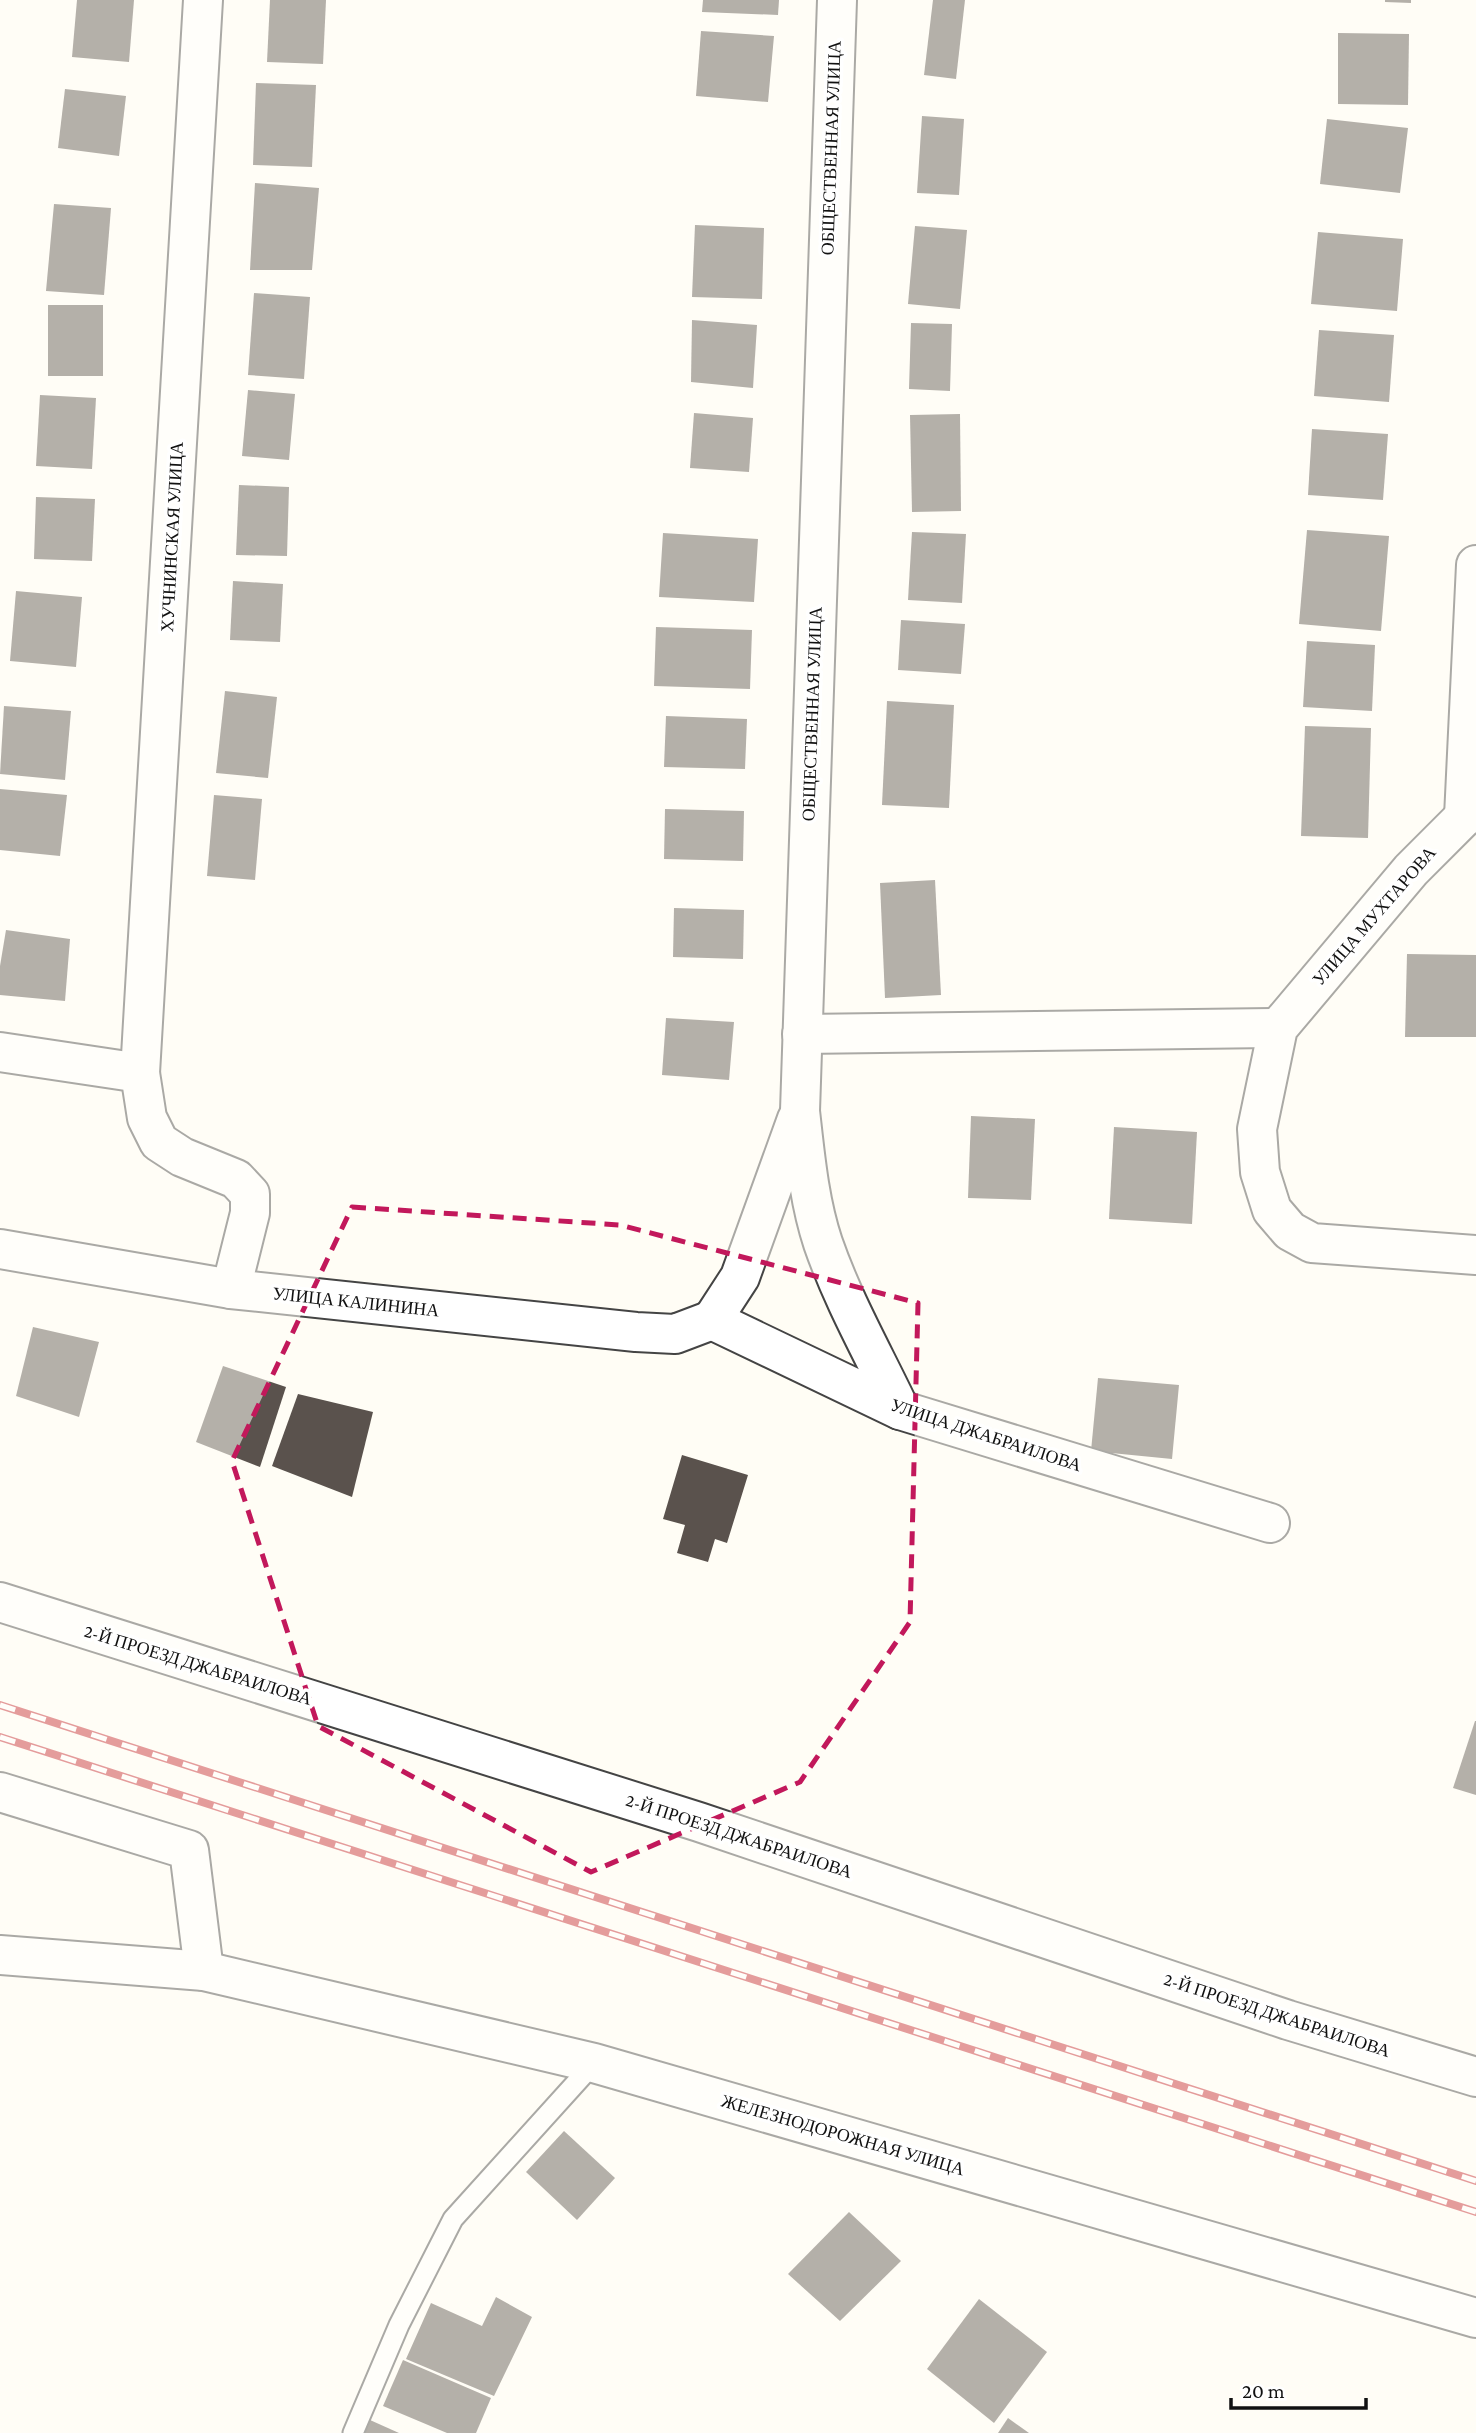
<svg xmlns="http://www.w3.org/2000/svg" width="1476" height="2433" viewBox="0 0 1476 2433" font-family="'Crimson Pro',serif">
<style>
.building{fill:#5a524d}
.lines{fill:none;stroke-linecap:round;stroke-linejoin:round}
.service-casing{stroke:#444;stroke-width:23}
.minor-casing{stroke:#444;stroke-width:42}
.tertiary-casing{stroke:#444;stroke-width:42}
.service{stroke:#fff;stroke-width:19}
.minor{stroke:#fff;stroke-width:38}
.tertiary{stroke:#fff;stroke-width:38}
.rail-casing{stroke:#c4262e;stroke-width:8}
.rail{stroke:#fff;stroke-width:5;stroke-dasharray:16;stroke-linecap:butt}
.marked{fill:none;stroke:#c2185b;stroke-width:5;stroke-dasharray:14 9;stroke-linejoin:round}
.labels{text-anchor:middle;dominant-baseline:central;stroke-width:7;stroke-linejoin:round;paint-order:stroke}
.street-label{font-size:18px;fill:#111;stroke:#fff}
</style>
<rect width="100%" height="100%" fill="#fffdf5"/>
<g class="building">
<polygon points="77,0 134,0 129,62 72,57"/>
<polygon points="270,0 326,0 323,64 267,62"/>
<polygon points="703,0 779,0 778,15 702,12"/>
<polygon points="933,0 965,0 956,79 924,75"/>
<polygon points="1385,0 1411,0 1411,3 1385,2"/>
<polygon points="701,31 774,36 768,102 696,96"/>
<polygon points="1338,33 1409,34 1408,105 1338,104"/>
<polygon points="256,83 316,85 312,167 253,165"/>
<polygon points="65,89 126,96 119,156 58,148"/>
<polygon points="922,116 964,119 959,195 917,193"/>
<polygon points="1327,119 1408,128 1400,193 1320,184"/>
<polygon points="255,183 319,188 312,270 250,270"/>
<polygon points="54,204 111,208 104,295 46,291"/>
<polygon points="695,225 764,228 762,299 692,297"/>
<polygon points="915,226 967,230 960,309 908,304"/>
<polygon points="1318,232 1403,239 1397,311 1311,304"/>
<polygon points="254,293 310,297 304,379 248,375"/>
<rect x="48" y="305" width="55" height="71"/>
<polygon points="692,320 757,325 753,388 691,382"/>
<polygon points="911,323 952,324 950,391 909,389"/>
<polygon points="1319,330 1394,335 1389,402 1314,396"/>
<polygon points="248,390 295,394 289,460 242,456"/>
<polygon points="40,395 96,398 92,469 36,466"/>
<polygon points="694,413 753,418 749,472 690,468"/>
<polygon points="960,414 961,511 912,512 910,415"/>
<polygon points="1312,429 1388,434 1383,500 1308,495"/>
<polygon points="239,485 289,487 287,556 236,555"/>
<polygon points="36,497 95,499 92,561 34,559"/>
<polygon points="1307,530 1389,536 1381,631 1299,624"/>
<polygon points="912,532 966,534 962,603 908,600"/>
<polygon points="663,533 758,539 754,602 659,597"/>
<polygon points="233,581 283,584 280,642 230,640"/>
<polygon points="16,591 82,597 76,667 10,661"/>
<polygon points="901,620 965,624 961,674 898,670"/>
<polygon points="656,627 752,630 750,689 654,686"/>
<polygon points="1307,641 1375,645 1372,711 1303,707"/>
<polygon points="225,691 277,697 268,778 216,773"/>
<polygon points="887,701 954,705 949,808 882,805"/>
<polygon points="4,706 71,711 65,780 0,774"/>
<polygon points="666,716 747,719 745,769 664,767"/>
<polygon points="1305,726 1371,728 1368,838 1301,836"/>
<polygon points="0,789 67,795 60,856 0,850"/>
<polygon points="214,795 262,799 255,880 207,876"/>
<polygon points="665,809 744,811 743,861 664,859"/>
<polygon points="935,880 941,995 885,998 880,883"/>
<polygon points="674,908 744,910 743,959 673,957"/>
<polygon points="6,930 70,939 65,1001 0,995 0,966"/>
<polygon points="1407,954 1476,955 1476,1037 1405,1037"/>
<polygon points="666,1018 734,1022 729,1080 662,1075"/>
<polygon points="971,1116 1035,1119 1031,1200 968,1198"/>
<polygon points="1114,1127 1197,1132 1192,1224 1109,1219"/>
<polygon points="33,1327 99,1342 79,1417 16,1396"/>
<polygon points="223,1366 286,1387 260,1467 196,1442"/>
<polygon points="1098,1378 1179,1385 1172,1459 1091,1451"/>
<polygon points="298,1394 373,1412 352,1497 272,1466"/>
<polygon points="682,1455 748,1475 727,1543 715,1539 708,1562 677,1553 685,1525 663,1519"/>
<polygon points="1475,1721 1476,1721 1476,1795 1453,1788"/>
<polygon points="564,2131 615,2178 577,2220 526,2172"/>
<polygon points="849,2212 901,2261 840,2321 788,2274"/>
<polygon points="496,2297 532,2317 494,2396 406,2359 431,2303 482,2326"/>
<polygon points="979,2299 1047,2352 994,2423 927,2369"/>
<polygon points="403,2360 491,2398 476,2433 447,2433 383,2406"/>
<polygon points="1008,2418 1029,2433 998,2433"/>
<polygon points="370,2420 399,2433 363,2433"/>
</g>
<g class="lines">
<g class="service-casing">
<polyline id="service" points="353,2433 399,2325 453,2219 594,2063"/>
</g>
<g class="minor-casing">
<g id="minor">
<path d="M837,0L800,1111C805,1155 809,1201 823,1243C843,1301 874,1355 900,1410"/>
<polyline points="1476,811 1464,817 1411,870 1278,1028 1257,1129 1260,1172 1272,1210 1290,1231 1312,1243 1476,1255"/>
<polyline points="1464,817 1476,565"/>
<polyline points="802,1034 1278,1028"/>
<polyline points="0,1052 140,1073 147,1118 159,1142 182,1157 236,1179 250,1194 250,1213 231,1289"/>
<polyline points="140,1073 203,0"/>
<polyline points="0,1249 231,1289 636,1332 675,1334 712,1320"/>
<polyline points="712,1320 900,1410 1270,1523"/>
<polyline points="712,1320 740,1277 797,1119"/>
<polyline points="0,1602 699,1822 1288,2020 1476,2077"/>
<polyline points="0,1792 189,1850 204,1971"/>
</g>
</g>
<g class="tertiary-casing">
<polyline id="tertiary" points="0,1955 204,1971 594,2063 1476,2318"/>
</g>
<use href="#service" class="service"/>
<use href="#minor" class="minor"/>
<use href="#tertiary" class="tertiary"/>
<g class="rail-casing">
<g id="rail">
<polyline points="0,1705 1476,2181"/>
<polyline points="0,1737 1476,2212"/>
</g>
</g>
<use href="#rail" class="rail"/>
</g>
<path d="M0 0H1476V2433H0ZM352,1207L620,1225L918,1303L910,1622L800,1782L591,1872L318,1726L232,1461Z" fill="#fffdf5" fill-opacity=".55" fill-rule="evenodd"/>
<path class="marked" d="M352,1207L620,1225L918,1303L910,1622L800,1782L591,1872L318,1726L232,1461Z"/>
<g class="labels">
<g class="street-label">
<text transform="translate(831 148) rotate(-88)">ОБЩЕСТВЕННАЯ УЛИЦА</text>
<text transform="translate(172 537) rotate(-87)">ХУЧНИНСКАЯ УЛИЦА</text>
<text transform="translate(812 714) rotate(-88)">ОБЩЕСТВЕННАЯ УЛИЦА</text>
<text transform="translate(1374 916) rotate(-49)">УЛИЦА МУХТАРОВА</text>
<text transform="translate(356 1302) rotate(6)">УЛИЦА КАЛИНИНА</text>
<text transform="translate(986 1435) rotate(18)">УЛИЦА ДЖАБРАИЛОВА</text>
<text transform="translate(198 1665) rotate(17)">2-Й ПРОЕЗД ДЖАБРАИЛОВА</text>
<text transform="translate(739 1836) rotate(18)">2-Й ПРОЕЗД ДЖАБРАИЛОВА</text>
<text transform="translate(1277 2015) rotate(18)">2-Й ПРОЕЗД ДЖАБРАИЛОВА</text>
<text transform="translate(843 2135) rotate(16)">ЖЕЛЕЗНОДОРОЖНАЯ УЛИЦА</text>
</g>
</g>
<path d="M1231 2398v10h135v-10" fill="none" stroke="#111111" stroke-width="3.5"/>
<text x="1242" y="2398" font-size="21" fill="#111111" stroke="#ffffff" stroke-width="5" paint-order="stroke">20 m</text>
</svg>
